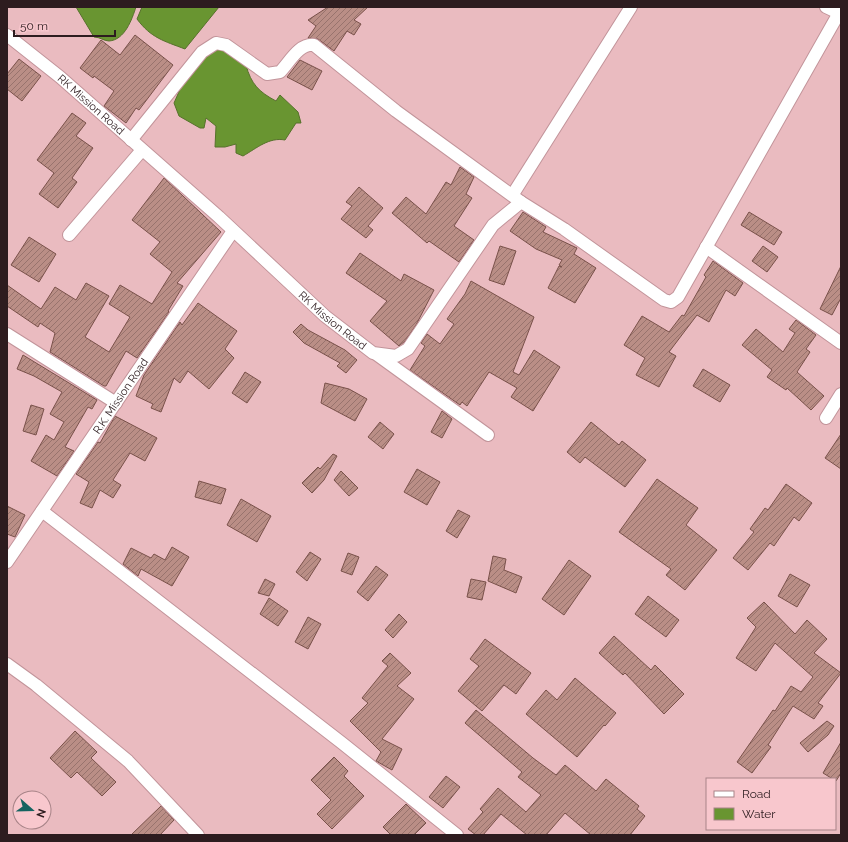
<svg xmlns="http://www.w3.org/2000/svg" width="848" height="842" viewBox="0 0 848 842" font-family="Raleway,sans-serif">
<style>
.water{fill:#699531;stroke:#57712c}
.building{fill:url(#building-hatch);stroke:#79514a}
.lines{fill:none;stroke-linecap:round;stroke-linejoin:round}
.street-casing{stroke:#c2949a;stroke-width:14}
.street{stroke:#fff;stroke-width:12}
.labels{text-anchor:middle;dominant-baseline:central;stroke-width:3;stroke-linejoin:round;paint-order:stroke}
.street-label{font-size:11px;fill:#2d1c1f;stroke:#f8c7cd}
</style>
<defs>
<pattern id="building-hatch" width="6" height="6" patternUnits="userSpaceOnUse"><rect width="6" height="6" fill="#ba8e86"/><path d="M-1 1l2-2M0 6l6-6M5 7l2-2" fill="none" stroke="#98736d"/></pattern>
</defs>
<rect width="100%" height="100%" fill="#eabbc0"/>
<g class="water">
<path d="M76,7H136C132,19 125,40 109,41C104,41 100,37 94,37Z"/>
<path d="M142,7H219L185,49C164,41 151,38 137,19Z"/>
<path d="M220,48L246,65C251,84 259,92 276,101L280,95L298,112L301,123H296L285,140C269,137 257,148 243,156L236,153V144L225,147H215L216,126L206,118L204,128H200L179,116L174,103L182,85L206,55Z"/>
</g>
<g class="building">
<polygon points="328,7 368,7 354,20 361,24 354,35 347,31 334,51 318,39 308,38 316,26 308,20"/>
<polygon points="135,35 173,65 139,110 136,108 126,123 104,106 114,91 94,76 93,78 80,68 101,40 120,55"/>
<polygon points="19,59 41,76 22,101 7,89 7,74"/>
<polygon points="300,60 322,71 312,90 287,77"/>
<polygon points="72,113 86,123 76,136 93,148 72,178 77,182 58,208 39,194 54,173 37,160"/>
<polygon points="460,167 474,177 466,194 472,198 454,226 474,240 459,262 429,241 427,243 392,213 406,197 426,214 446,182 451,185"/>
<polygon points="164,178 221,232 177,283 183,286 168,311 169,312 137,358 126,351 106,386 104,386 50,352 55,333 40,323 38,327 7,306 7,285 41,309 55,287 76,300 86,283 109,296 85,337 109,352 130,317 109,304 120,285 152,304 172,272 150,254 160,242 132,220"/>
<polygon points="359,187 383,208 368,226 373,230 366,238 341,219 352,206 346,202"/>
<polygon points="523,212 546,227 543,232 577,248 574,254 596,268 575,303 548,288 559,266 562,267 559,265 562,260 536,249 510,231"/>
<polygon points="749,212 782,232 774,245 741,225"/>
<polygon points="29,237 56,254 39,282 11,265"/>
<polygon points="500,246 516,251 504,285 489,280"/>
<polygon points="763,246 778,257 767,272 752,261"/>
<polygon points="360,253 401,281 404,274 434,290 416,325 405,341 399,346 370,321 387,301 346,273"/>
<polygon points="713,261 743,283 735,296 726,290 709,322 697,315 669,352 676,356 659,387 636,375 645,358 624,345 642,316 669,332 682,315 684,316 706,277 704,275"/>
<polygon points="841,266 841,298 832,315 820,309"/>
<polygon points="471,281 534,317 513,372 519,375 534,350 560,367 533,411 511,397 517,388 489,372 467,406 462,402 460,405 410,370 425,346 421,343 427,334 440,344 454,324 447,319 465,294"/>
<polygon points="198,303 237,331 225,349 234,358 209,389 188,371 180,383 174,378 161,412 151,408 153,404 136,396 144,375 180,322 182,325"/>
<polygon points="796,320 816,335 806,349 810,352 797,372 824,396 811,410 787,388 786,390 767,377 772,370 742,345 756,329 783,352 795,333 789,329"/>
<polygon points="301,324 308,330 345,350 357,360 346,373 337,366 340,363 304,343 293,332"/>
<polygon points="23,355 97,400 92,409 88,407 65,447 74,451 57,476 31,461 46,435 54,440 64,422 50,414 62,392 34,376 17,369"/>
<polygon points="703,369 730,385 720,402 693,386"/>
<polygon points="245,372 261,382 247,403 232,393"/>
<polygon points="325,383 349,389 367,399 355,421 321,403"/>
<polygon points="31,405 44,409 36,435 23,431"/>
<polygon points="442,411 452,419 442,438 431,432"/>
<polygon points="115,416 157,438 145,461 130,453 113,480 121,485 113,498 100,490 92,508 80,503 89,482 76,474 98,442 100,443"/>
<polygon points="380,422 394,434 383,449 368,437"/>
<polygon points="591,422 619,445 622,441 646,460 625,487 585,457 580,463 567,452"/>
<polygon points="841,434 841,469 825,458"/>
<polygon points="333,454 337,456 324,480 312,493 302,483 318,467 320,469"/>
<polygon points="417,469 440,482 427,505 404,492"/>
<polygon points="341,471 358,488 349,496 334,480"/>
<polygon points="657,479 698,508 686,525 717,550 685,590 666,575 671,569 619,532"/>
<polygon points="199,481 226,489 221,504 195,497"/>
<polygon points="786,484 812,503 799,521 794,517 774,546 770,543 748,570 733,558 754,532 750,529 765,508 768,510"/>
<polygon points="241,499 271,516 257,542 227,525"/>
<polygon points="7,506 25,515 15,537 7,534"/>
<polygon points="458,510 470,516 457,538 446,531"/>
<polygon points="172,547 189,557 172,586 141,569 138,576 123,564 131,548 151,558 154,554 165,560"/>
<polygon points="310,552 321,559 307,581 296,572"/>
<polygon points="348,553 359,557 352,575 341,571"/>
<polygon points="493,556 506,559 504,570 522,577 516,593 488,581"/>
<polygon points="569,560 591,576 564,615 542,599"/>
<polygon points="376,566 388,575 368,601 357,592"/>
<polygon points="790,574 810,585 797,607 778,596"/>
<polygon points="265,579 275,584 269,596 258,593"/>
<polygon points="471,579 486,582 482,600 467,597"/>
<polygon points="648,596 679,620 666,637 635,614"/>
<polygon points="269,598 288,611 278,626 260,614"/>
<polygon points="764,602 795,634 807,620 827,639 814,653 841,673 818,703 823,706 814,719 793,706 768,745 771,747 752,773 737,762 773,710 775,711 791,686 801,692 813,677 775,643 756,671 736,658 756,627 747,618"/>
<polygon points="399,614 407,622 393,638 385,630"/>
<polygon points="308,617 321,624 308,649 295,642"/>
<polygon points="614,636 651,670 655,665 684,694 664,714 625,673 623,675 599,653"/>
<polygon points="485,639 531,673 516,694 504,685 482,711 458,691 479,666 470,659"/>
<polygon points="390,653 411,673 397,686 414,699 382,739 402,749 392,770 376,761 381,752 350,721 368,703 362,698 388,666 382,661"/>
<polygon points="575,678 616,713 605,726 604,725 577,757 526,714 546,690 557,700"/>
<polygon points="476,710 533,758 556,775 565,765 596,791 606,779 639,806 637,809 645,816 630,835 591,835 565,813 546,835 527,835 501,814 483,835 476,835 468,829 483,812 480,809 498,788 526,812 541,795 518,777 522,772 465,723"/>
<polygon points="827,721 834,726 828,735 808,752 800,743"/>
<polygon points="75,731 97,752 91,758 116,782 102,796 77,772 71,778 50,758"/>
<polygon points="841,742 841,773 836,781 823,773"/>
<polygon points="334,757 348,771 344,776 364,796 332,829 317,814 331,800 311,780"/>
<polygon points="446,776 460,787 443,808 429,797"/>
<polygon points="406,804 426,823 414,835 391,835 383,827"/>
<polygon points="161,806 174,820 160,835 131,835"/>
</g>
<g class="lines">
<g class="street-casing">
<g id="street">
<polyline points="826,7 841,14"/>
<path id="s1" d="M7,35L60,77L219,217L325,316L373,353L396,356L408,349L493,225L521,202L564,229L664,300L671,302L678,297L839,13"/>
<path d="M131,140L202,52L216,43L226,45L267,74L280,72C289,63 299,43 314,45L396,111L521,202"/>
<polyline points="513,194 631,7"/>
<polyline points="69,235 142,150"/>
<polyline points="706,247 841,343"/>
<polyline points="7,334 116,403"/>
<polyline points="376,354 488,435"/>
<polyline points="826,418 841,394"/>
<polyline points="42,511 342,743 457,835"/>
<path id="s2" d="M7,562L233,231"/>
<polyline points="7,664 36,685 128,761 198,835"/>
</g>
</g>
<use href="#street" class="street"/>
</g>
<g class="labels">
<g class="street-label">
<text stroke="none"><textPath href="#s1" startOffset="109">RK Mission Road</textPath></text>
<text stroke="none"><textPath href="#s1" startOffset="433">RK Mission Road</textPath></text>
<text stroke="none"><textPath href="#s2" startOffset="201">R.K. Mission Road</textPath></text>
</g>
</g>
<rect width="848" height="842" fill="none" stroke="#2d1c1f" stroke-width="16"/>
<rect x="706" y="778" width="130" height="52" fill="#f8c7cd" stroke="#a78387"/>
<rect x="714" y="791" width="20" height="6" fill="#ffffff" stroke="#a78387"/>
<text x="742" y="798" font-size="12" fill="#2d1c1f">Road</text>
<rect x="714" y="808" width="20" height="12" fill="#699531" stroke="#a78387"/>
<text x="742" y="818" font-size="12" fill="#2d1c1f">Water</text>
<g transform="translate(32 810) rotate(110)"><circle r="19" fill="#f8c7cd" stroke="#a78387"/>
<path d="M0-3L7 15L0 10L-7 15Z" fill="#156360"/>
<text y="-6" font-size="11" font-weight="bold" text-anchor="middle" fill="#2d1c1f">N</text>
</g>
<path d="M14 30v6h101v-6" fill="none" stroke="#2d1c1f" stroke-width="2"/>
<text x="20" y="30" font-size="12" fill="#2d1c1f" stroke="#f8c7cd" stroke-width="3" paint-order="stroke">50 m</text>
</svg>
